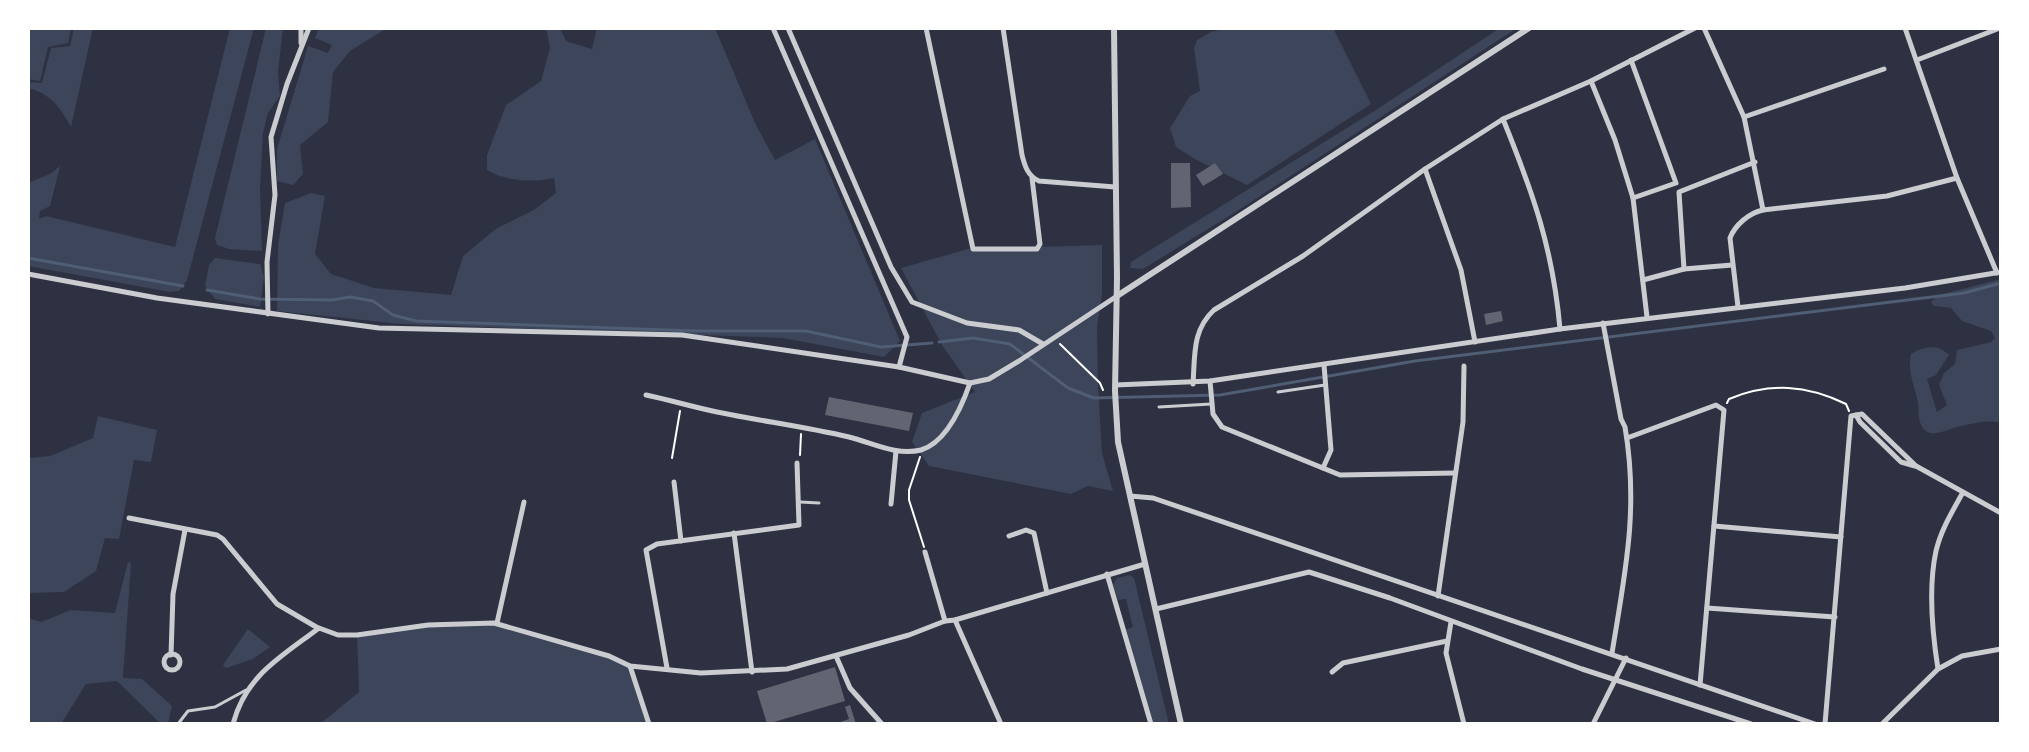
<svg xmlns="http://www.w3.org/2000/svg" width="2029" height="752" viewBox="0 0 2029 752" font-family="'Exo 2',sans-serif">
<style>
.green{fill:#3c4559}
.lines{fill:none;stroke-linecap:round;stroke-linejoin:round}
.stream{stroke:#4f5d75;stroke-width:3}
.building{fill:#626471}
.path{stroke:#fff;stroke-width:2}
.service{stroke:#caccd0;stroke-width:3}
.minor{stroke:#caccd0;stroke-width:5}
.tertiary{stroke:#caccd0;stroke-width:6}
</style>
<rect width="100%" height="100%" fill="#2d3142"/>
<g class="green">
<polygon points="30,28 71,28 68,43 48,47 40,81 28,79"/>
<path d="M74,28H93L71,127C60,107 51,94 28,88V82L42,83L51,48L70,46Z"/>
<polygon points="230,28 254,28 187,280 179,291 170,292 28,266 28,183 50,174 60,166 50,206 40,211 39,219 46,216 175,247"/>
<polygon points="266,28 283,28 278,72 280,96 268,113 263,133 260,188 262,251 229,249 217,245 215,238"/>
<polygon points="319,28 387,28 350,51 333,72 328,122 300,145 303,174 293,185 277,181 277,149 308,46 328,53 332,45 315,38"/>
<path d="M546,28H560L566,41L592,49L597,28H715L755,123L775,160L815,139L900,341L884,357L783,338L401,324L277,311L278,245L285,203L311,193L325,196L315,254L331,274L374,288L451,295L463,256L497,228L534,210L556,193L554,178C534,183 504,181 487,170V155L506,105L541,81L550,48Z"/>
<polygon points="1228,28 1333,28 1371,104 1247,185 1193,158 1176,147 1170,128 1190,96 1200,91 1194,48 1197,40 1211,32"/>
<polygon points="1500,28 1517,28 1234,213 1143,269 1130,268 1131,262 1379,108"/>
<polygon points="1102,245 1102,294 1097,327 1098,382 1102,453 1113,491 1088,486 1071,494 929,466 912,442 922,413 975,392 942,345 901,268 968,249"/>
<polygon points="215,258 260,264 264,277 260,307 215,299 205,286 209,265"/>
<path d="M2001,279V423C1986,419 1972,424 1957,427C1944,430 1927,442 1920,422C1918,416 1919,410 1918,403C1915,385 1907,373 1911,354C1924,346 1938,344 1949,355L1936,375L1927,379L1937,412L1947,405L1939,385L1944,373L1955,364L1957,350L1991,342L1995,338L1991,331L1962,321L1951,308L1934,306L1931,302L1939,295Z"/>
<polygon points="98,416 157,430 151,462 134,460 119,539 105,538 96,571 64,592 28,593 28,458 50,456 93,438"/>
<polygon points="128,562 131,563 123,678 142,679 172,706 168,724 161,724 117,681 86,684 61,724 28,724 28,618 41,622 71,610 115,613"/>
<polygon points="1130,575 1134,578 1169,724 1154,724 1125,630 1133,627 1126,599 1118,600 1113,585 1117,578"/>
<polygon points="494,623 609,656 630,666 649,724 320,724 359,692 357,635 428,625"/>
<polygon points="248,629 270,647 253,659 226,668 223,665"/>
</g>
<g class="lines">
<g class="stream">
<polyline points="28,258 183,286"/>
<polyline points="207,290 260,299 332,300 350,297 373,301 393,315 416,321 696,331 806,331 881,347 932,343"/>
<polyline points="939,342 973,338 1010,344 1068,388 1094,398 1220,395 1415,361 1964,293 2001,283"/>
</g>
</g>
<g class="building">
<polygon points="1171,163 1190,163 1191,207 1171,208"/>
<polygon points="1215,163 1223,174 1203,186 1196,175"/>
<polygon points="1501,311 1503,321 1486,325 1484,314"/>
<polygon points="829,397 913,413 909,431 825,415"/>
<polygon points="835,667 845,701 767,724 757,691"/>
<polygon points="850,705 856,724 835,724 849,719 845,707"/>
</g>
<g class="lines">
<g class="path">
<polyline points="1060,344 1100,383 1103,390"/>
<path d="M1727,403L1729,399C1770,382 1807,385 1846,404L1849,411"/>
<polyline points="800,455 801,434"/>
<polyline points="920,457 909,490 909,500 924,547"/>
<polyline points="672,458 680,411"/>
</g>
<g class="service">
<polyline points="1278,392 1325,385"/>
<polyline points="1159,407 1211,404"/>
<polyline points="800,502 819,503"/>
<polyline points="178,724 188,711 215,707 246,690"/>
</g>
<g class="minor">
<polyline points="301,28 301,43"/>
<polyline points="773,28 907,337 899,367"/>
<polyline points="788,28 891,267 912,302 967,323 1019,330 1043,344"/>
<polyline points="926,28 973,249 1037,249 1040,244 1032,178"/>
<path d="M1003,28L1022,155C1025,167 1028,176 1039,181L1115,187"/>
<path d="M1704,28L1744,117L1761,200L1763,210C1749,213 1735,225 1730,238L1738,307"/>
<polyline points="1905,28 1957,178 1997,273"/>
<polyline points="1631,60 1676,183 1633,198"/>
<polyline points="1917,60 2000,28"/>
<polyline points="1591,81 1615,140 1633,198 1647,317"/>
<polyline points="1744,117 1884,69"/>
<path d="M1503,119C1533,193 1553,249 1560,329"/>
<polyline points="1425,169 1461,270 1475,342"/>
<polyline points="1763,210 1887,196 1957,178"/>
<polyline points="1684,269 1679,192 1755,162"/>
<polyline points="28,274 157,298 379,328 682,335 899,367 970,383 989,379 1019,361 1117,296"/>
<polyline points="1643,280 1684,269 1732,265"/>
<polyline points="268,314 267,262 275,195 271,137 287,84 309,28"/>
<path d="M1603,323L1621,419L1625,427C1639,509 1625,573 1612,653"/>
<polyline points="1210,381 1213,414 1222,427 1340,475 1455,473"/>
<path d="M1193,384C1195,356 1192,330 1214,310L1303,256L1425,169L1503,119L1591,81L1695,28"/>
<polyline points="1115,385 1210,381 1560,329 1905,288 2001,272"/>
<path d="M646,395C670,400 693,407 717,412C761,421 806,427 849,437C873,443 896,456 921,450C947,442 962,406 970,383"/>
<polyline points="1856,415 1860,422 1901,462 1915,466"/>
<polyline points="1627,438 1716,405 1724,410 1700,685"/>
<polyline points="1323,468 1331,450 1324,365"/>
<polyline points="674,482 681,541"/>
<polyline points="1130,496 1153,498 1815,724"/>
<polyline points="891,504 896,451"/>
<polyline points="129,518 217,535 223,539 277,604 318,628"/>
<polyline points="1714,526 1841,537"/>
<polyline points="734,533 752,672"/>
<polyline points="1009,536 1026,530 1034,533 1047,593"/>
<polyline points="925,552 945,621"/>
<polyline points="1107,574 1151,724"/>
<polyline points="1438,596 1463,422 1464,366"/>
<polyline points="1707,608 1835,617"/>
<polyline points="1156,609 1309,572 1390,598 1582,669 1751,724"/>
<polyline points="955,620 1001,724"/>
<polyline points="1451,622 1446,653 1464,724"/>
<polyline points="497,623 524,502"/>
<circle cx="172" cy="662" r="8"/>
<polyline points="171,655 173,594 185,530"/>
<polyline points="836,656 850,688 882,724"/>
<polyline points="630,666 649,724"/>
<polyline points="667,668 646,550 657,544 799,525 797,463"/>
<path d="M1938,669C1932,631 1928,588 1936,551C1941,530 1952,512 1962,494"/>
<polyline points="1332,672 1343,663 1447,641"/>
<path d="M233,724C246,675 281,657 319,628L338,635H357L428,625L494,623L609,656L630,666L701,673L787,669L909,635L945,621L955,620L1145,564"/>
<polyline points="1593,724 1626,658"/>
<polyline points="1825,724 1851,416 1862,414 1916,466 2001,513"/>
<polyline points="1882,724 1938,669 1962,656 2001,649"/>
</g>
<g class="tertiary">
<polyline points="1114,28 1117,278 1115,391 1118,442 1181,724"/>
<polyline points="1117,296 1529,28"/>
</g>
</g>
<rect width="2029" height="752" fill="none" stroke="#ffffff" stroke-width="60"/>
</svg>
